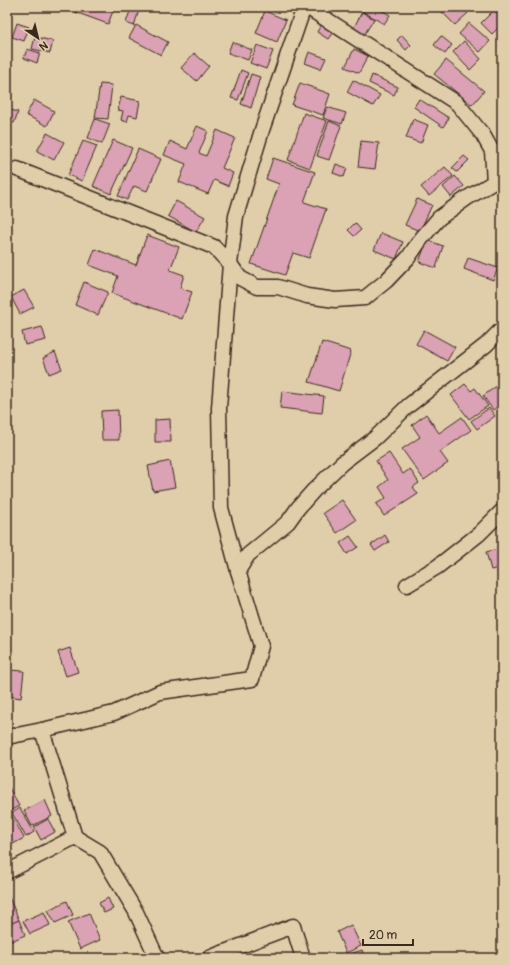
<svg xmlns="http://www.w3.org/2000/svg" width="509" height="965" viewBox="0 0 509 965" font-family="Pangolin,sans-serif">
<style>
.building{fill:#daa2b4;stroke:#3b2a1e}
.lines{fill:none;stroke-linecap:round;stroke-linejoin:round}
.street-casing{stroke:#3b2a1e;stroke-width:17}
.street{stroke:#e0ceab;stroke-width:14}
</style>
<rect width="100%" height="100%" fill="#e0ceab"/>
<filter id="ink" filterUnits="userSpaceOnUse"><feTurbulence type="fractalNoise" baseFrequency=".025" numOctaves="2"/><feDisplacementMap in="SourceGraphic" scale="8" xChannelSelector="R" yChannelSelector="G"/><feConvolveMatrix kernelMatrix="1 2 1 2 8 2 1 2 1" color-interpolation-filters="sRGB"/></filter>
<g filter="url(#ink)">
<g class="building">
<polygon points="77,7 102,7 113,11 108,24 75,12"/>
<polygon points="111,7 128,7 126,12"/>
<polygon points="364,7 376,7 390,15 384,24 362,11"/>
<polygon points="442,7 462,7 468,13 455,25 440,10"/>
<polygon points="131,8 139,10 134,26 126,23"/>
<polygon points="494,10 502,18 502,24 492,34 481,23"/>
<polygon points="265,11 286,20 277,42 256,33"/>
<polygon points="362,12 374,19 364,35 353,29"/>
<polygon points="17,23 29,27 24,41 12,37"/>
<polygon points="469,23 490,41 480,52 459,34"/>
<polygon points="136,25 168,42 161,55 129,38"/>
<polygon points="321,25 333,32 328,39 317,32"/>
<polygon points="402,35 411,45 406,50 397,40"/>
<polygon points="441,36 452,45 445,54 434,45"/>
<polygon points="35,37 53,41 50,53 32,49"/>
<polygon points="464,41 481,59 470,70 453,52"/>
<polygon points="232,42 252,50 248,60 228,53"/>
<polygon points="257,45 273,51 266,69 250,63"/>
<polygon points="27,49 40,53 37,63 24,58"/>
<polygon points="354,49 368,56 359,73 345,67"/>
<polygon points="309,52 326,58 321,69 305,63"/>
<polygon points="194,53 209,66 197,81 181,68"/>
<polygon points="446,60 484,91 472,105 434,74"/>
<polygon points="241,70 248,73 238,100 231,98"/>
<polygon points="251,74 260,77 251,108 241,104"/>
<polygon points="372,75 398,87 394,95 369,83"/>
<polygon points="353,80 380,95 373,106 347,92"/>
<polygon points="300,83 330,94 323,115 292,105"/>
<polygon points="100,84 112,85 108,119 95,118"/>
<polygon points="121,97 140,101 137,117 129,115 127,122 121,120 123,111 118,110"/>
<polygon points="419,99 449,118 443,127 414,107"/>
<polygon points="34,100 54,111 47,126 26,115"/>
<polygon points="327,107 346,113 342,124 323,118"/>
<polygon points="7,109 18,112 14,123 7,122"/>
<polygon points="304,113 327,121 310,168 288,160"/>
<polygon points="95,119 110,124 102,144 88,138"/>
<polygon points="413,119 428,125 421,143 406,138"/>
<polygon points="329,121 341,126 329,160 317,156"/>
<polygon points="197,126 208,131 199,153 206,156 217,130 235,138 222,168 233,173 228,186 214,180 208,194 179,182 186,164 164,155 170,141 187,149"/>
<polygon points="47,133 64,142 54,160 37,151"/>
<polygon points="113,140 132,148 111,194 93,186"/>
<polygon points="83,141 97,146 82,181 68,175"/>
<polygon points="361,141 379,143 375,169 358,167"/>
<polygon points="138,149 161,159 147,191 134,186 127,200 118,196"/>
<polygon points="464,156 469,160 457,172 452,168"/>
<polygon points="273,158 315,172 304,202 326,209 309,258 293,253 285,275 251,264 279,184 266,179"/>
<polygon points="336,164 347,168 344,177 333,173"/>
<polygon points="445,167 453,176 429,196 421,187"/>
<polygon points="455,176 464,186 451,197 443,187"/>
<polygon points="417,199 432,205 420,231 405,225"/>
<polygon points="176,201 205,217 196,232 168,216"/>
<polygon points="355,223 361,230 354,236 348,230"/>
<polygon points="381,233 403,242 396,259 374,250"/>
<polygon points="147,235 179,247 170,270 184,275 180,288 192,292 182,319 112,293 118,276 89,265 95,249 136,265"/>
<polygon points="427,240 443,246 436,268 419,262"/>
<polygon points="468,258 498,268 493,280 464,269"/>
<polygon points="84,282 108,292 98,315 75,305"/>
<polygon points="24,290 34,307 20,314 11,297"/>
<polygon points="42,327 46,340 25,345 22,332"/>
<polygon points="424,330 455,347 447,361 416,344"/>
<polygon points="322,342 351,351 339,391 309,382"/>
<polygon points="55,352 62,369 49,374 43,358"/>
<polygon points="502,382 502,403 493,410 483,396"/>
<polygon points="465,384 471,391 475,388 488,406 469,419 451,395"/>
<polygon points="282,391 324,396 322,413 280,408"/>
<polygon points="489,408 495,416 477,429 471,421"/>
<polygon points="118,410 119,440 102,440 101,411"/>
<polygon points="426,414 439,433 462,417 471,430 440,452 448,463 424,480 402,449 420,437 412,425"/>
<polygon points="170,419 171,442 155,442 155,420"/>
<polygon points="389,453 403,474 410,469 419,483 413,487 418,494 384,516 376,504 386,498 379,487 388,480 376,461"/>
<polygon points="170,461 175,487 153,491 148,466"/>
<polygon points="342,500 356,520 337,533 323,513"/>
<polygon points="385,535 389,542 375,551 371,545"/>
<polygon points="350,536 358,547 347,554 340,543"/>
<polygon points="501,548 502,567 491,570 486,552"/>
<polygon points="70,648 78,672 66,676 58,652"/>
<polygon points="8,670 24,671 21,698 7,696"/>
<polygon points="8,786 19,806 7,812 7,787"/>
<polygon points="45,800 52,816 32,826 24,811"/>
<polygon points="20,808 34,832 26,837 12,813"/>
<polygon points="11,815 24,838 13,844 7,833 7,817"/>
<polygon points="48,819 55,832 41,840 34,827"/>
<polygon points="7,893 19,920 10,924 7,917"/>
<polygon points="108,898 113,909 104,913 99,903"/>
<polygon points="67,901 73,915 55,923 48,910"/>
<polygon points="44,912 50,925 30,934 23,921"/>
<polygon points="89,913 100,940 80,949 68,922"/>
<polygon points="19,920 25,935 7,943 7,925"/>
<polygon points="351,925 361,946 346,953 337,932"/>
<polygon points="362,950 364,958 348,958 347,955"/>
</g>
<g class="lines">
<g class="street-casing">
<g id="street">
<polyline points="17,169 214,247 230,264 240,278 257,287 278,287 307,296 335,300 365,298 386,281 408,258 421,239 439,218 467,198 494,182 492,151 483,135 457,103 307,7"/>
<polyline points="238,571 248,555 288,522 298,508 314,490 342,463 375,438 408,406 486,345 502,329"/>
<polyline points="407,585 437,567 479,534 502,511"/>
<polyline points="7,737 42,730"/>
<polyline points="75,837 100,852 136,912 157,958"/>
<polyline points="7,872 75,837 42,730 114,713 160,692 252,679 261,646 238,571 221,508 219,408 230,264 236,216 262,130 304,7"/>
<polyline points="209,958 293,926 303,958"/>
</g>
</g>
<use href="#street" class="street"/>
</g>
</g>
<rect width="509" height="965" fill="none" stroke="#e0ceab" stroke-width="24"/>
<rect x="12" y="12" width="485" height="941" fill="none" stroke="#3b2a1e" stroke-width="1.5" filter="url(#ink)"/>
<g transform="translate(38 38) rotate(145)" stroke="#e0ceab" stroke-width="3" paint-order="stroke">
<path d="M0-3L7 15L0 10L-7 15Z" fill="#3b2a1e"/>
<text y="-6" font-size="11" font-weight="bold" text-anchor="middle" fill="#3b2a1e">N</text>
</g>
<path d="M363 939v6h50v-6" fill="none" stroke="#3b2a1e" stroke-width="2"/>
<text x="369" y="939" font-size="12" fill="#3b2a1e" stroke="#e0ceab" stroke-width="3" paint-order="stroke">20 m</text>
</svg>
